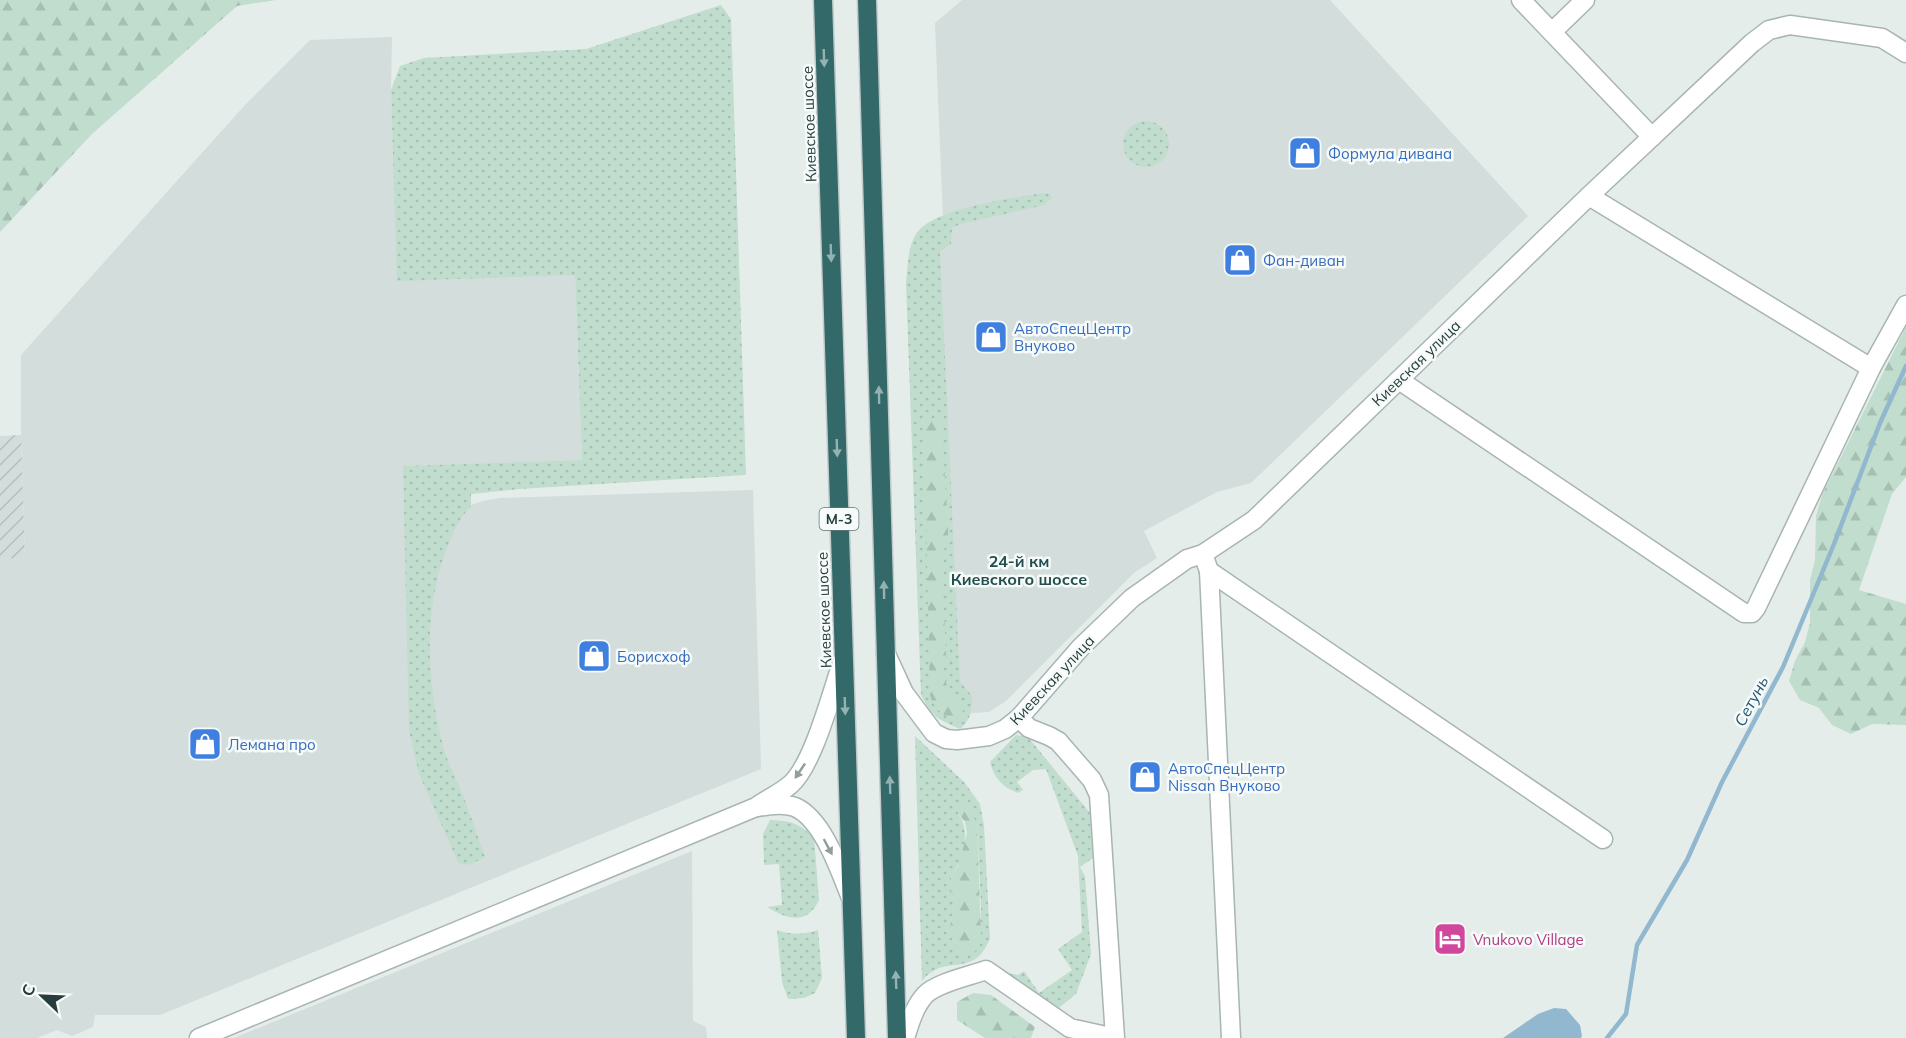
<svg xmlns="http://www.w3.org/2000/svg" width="1906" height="1038" viewBox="0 0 1906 1038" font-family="Mulish,sans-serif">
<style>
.built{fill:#d3dddb}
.industrial{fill:url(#industrial-furrows)}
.grass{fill:url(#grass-dots);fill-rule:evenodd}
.forest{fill:url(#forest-firs)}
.water{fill:#91b8ce}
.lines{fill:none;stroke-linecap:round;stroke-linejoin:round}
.stream{stroke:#91b8ce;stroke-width:4.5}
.minor-casing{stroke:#a8b5b3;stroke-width:21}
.highway-casing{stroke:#c2c9c9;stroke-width:21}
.minor{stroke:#fff;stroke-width:18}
.highway{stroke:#336969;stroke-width:18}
.oneway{fill:#94b2b1}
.oneway2{fill:#929e9e}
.labels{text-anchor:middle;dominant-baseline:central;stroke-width:5;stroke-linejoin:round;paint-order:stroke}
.shield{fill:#f6faf9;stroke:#647675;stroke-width:1.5}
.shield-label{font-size:14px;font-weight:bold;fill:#253e3d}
.street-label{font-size:15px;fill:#253e3d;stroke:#f6faf9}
.shop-label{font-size:15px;fill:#366cbe;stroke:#f6faf9;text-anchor:start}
.hotel-label{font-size:15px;fill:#b23c85;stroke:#f6faf9;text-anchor:start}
.neighbourhood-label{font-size:16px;font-weight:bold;fill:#224f4e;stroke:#f6faf9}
.water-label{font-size:16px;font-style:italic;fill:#225777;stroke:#f6faf9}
</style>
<defs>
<pattern id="industrial-furrows" width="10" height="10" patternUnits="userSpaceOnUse" patternTransform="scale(1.5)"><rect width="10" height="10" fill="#d3dddb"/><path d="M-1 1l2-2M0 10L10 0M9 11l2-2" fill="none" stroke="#b5bfbd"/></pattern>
<pattern id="grass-dots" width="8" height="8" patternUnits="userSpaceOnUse" patternTransform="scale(1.5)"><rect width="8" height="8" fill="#c0ddce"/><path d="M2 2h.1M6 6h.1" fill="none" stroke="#a5bfb2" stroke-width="1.8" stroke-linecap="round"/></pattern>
<pattern id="forest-firs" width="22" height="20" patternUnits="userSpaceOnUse" patternTransform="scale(1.5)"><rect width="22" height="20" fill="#c0ddce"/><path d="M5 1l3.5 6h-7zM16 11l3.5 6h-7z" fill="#a5bfb2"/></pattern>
</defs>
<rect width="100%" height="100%" fill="#e5edeb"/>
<g class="built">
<polygon points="962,0 1330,0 1528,216 1251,483 1217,492 1144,531 1157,558 1135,572 1006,701 989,712 959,714 938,251 944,246 935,23"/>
<polygon points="392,37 391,90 394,161 417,280 575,274 582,460 418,466 471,505 483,501 500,498 753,490 761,769 160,1015 95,1015 93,1027 72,1036 57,1030 37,1038 0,1038 0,559 25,558 21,435 21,355 244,106 310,40"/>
<polygon points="692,851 693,1021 706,1027 707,1038 234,1038"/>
</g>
<polygon class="industrial" points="21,435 25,558 0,559 0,436"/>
<g class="grass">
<path d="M721,5L731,19L746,475L519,489L471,494V506C458,520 452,535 445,553C423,615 427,683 443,746C447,760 454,775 460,788C469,811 477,834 485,857C476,861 467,869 458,862L419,774L409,730L403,466L582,460L575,275L397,281L391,90L400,66L424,58L586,49Z"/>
<circle cx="1146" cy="144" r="23"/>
<path d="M1043,193L1050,194L1052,198L1044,205L960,224L952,228L951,244L940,251L960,682L972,696C972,710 971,720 960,729C939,720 930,716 921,694L906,284C908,267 907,249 916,234C932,208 1014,198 1043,193Z"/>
<path d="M1016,735L1028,737L1090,813L1093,858L1080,867L1085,876L1091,954L1076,994L1050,1015L1007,973L1018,975L1024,971L1039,993L1072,970L1058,949L1082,932L1078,856L1046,769L1033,770L1017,782L1023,790L1018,793C1002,787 994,778 990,762Z"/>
<path d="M915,736L964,782L980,804L984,826L990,939C987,945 983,953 977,958C957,971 941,958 922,981ZM958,813L977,823L981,908L980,945L957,946C946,932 952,920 954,904C954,895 952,885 952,875C965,858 971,831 958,813Z"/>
<path d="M770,820C792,821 798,823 814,837L819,900C807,926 787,919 767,907L782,905L779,864L764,865L763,834Z"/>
<path d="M777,930C792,935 802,935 818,930L822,978L815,993L804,998L788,999L782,982Z"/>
</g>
<g class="forest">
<polygon points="0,0 276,0 237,6 92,134 0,232"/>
<polygon points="1906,327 1906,477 1892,494 1859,590 1906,604 1906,725 1872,724 1851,734 1832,725 1819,708 1800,700 1789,681 1795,661 1805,642 1810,623 1810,580 1815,560 1816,516 1822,495"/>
<path d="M926,419H935L942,423L948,531V539L942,556L946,656L943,674L949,691L954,698L963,702V711L960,718L952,720C941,714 933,707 930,695L924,430Z"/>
<polygon points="965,802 977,823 981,934 980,945 973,954 959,956 957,946 949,933 954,904 953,896 949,885 952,875 958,867 967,834 965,822 958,813 957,804"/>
<polygon points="973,993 991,995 1035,1027 1031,1038 985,1038 957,1020 957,1002"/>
</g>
<polygon class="water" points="1554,1008 1566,1009 1580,1025 1582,1036 1581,1038 1503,1038 1538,1014"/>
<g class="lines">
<polyline class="stream" points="1607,1038 1626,1014 1637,945 1687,860 1722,782 1783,667 1834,544 1880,423 1906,366"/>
<g class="minor-casing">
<g id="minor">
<polyline points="1521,0 1652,137"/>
<polyline points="1552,32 1585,0"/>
<polyline points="1589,196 1871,368"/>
<polyline points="1399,380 1744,613 1752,613 1756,608 1871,368 1906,305"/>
<polyline points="1203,554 1209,571 1603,839"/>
<polyline points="1209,571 1231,1038"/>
<polyline points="886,654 904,693 934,733 946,739 957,740 989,736 1005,729 1019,718 1081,647 1132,598 1187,559 1203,554 1254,520 1589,196 1752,43 1769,30 1790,25 1882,38 1906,53"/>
<path d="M758,807C769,805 783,803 795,807C823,819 840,871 851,898"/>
<path d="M199,1038L756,807C767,799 781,793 791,784C814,763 832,691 843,660"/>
<path d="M905,1038C910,1023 914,1007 925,995C936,983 970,976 986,970L1070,1028L1115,1038L1099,795L1092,780L1058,741L1049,736L1029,728L1019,718"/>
</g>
</g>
<g class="highway-casing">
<g id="highway">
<polyline points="823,0 856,1038"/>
<polyline points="867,0 897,1038"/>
</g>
</g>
<use href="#minor" class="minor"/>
<use href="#highway" class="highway"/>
</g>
<defs><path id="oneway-solid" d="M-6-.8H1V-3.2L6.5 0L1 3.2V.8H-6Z" transform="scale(1.5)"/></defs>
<g class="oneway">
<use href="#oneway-solid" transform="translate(824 58) rotate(88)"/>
<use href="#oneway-solid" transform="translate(831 253) rotate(88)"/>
<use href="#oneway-solid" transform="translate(879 395) rotate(-91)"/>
<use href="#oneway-solid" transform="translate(837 448) rotate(88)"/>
<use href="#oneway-solid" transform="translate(884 590) rotate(-91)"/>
<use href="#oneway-solid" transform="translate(845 706) rotate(88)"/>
<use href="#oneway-solid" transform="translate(890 785) rotate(-92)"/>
<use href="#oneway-solid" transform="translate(896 980) rotate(-92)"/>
</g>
<g class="oneway2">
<use href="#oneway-solid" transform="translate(800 771) rotate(124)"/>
<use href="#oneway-solid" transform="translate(828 847) rotate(62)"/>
</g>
<defs>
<g id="shop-square" transform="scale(1.725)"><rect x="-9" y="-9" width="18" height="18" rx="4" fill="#3f7fe0" stroke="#f6faf9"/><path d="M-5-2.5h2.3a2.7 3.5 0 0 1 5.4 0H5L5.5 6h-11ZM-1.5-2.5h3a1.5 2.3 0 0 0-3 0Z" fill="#fff"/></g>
<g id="hotel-square" transform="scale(1.725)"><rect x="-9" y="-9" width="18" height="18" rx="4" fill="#d1479c" stroke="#f6faf9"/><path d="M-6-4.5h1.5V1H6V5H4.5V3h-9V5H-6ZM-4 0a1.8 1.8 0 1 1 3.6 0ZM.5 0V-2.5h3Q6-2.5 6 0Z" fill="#fff"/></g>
</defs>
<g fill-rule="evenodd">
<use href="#shop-square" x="1305" y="153"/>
<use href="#shop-square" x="1240" y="260"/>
<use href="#shop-square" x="991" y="337"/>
<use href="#shop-square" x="594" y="656"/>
<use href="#shop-square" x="205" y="744"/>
<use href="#shop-square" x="1145" y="777"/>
<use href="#hotel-square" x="1450" y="939"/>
</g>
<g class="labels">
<rect class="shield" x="819.5" y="508" width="39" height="22" rx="4.5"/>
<g class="shield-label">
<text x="839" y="519">М-3</text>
</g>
<g class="street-label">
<text transform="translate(809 124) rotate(-92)">Киевское шоссе</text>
<text transform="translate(1416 363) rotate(-44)">Киевская улица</text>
<text transform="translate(824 610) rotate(-92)">Киевское шоссе</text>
<text transform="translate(1052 680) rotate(-47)">Киевская улица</text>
</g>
<g class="shop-label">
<text x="1328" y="153">Формула дивана</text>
<text x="1263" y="260">Фан-диван</text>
<text x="1014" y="328">АвтоСпецЦентр<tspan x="1014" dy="17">Внуково</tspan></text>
<text x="617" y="656">Борисхоф</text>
<text x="228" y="744">Лемана про</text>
<text x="1168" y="768">АвтоСпецЦентр<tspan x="1168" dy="17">Nissan Внуково</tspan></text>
</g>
<g class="hotel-label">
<text x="1473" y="939">Vnukovo Village</text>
</g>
<g class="neighbourhood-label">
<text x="1019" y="561">24-й км<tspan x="1019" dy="18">Киевского шоссе</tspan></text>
</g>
<g class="water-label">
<text transform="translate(1751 701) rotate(-62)">Сетунь</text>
</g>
</g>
<g transform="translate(42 996) rotate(293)" stroke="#f6faf9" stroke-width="4.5" paint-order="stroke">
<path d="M0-4.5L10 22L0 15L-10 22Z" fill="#253e3d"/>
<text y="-9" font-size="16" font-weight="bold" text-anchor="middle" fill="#253e3d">С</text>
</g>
</svg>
